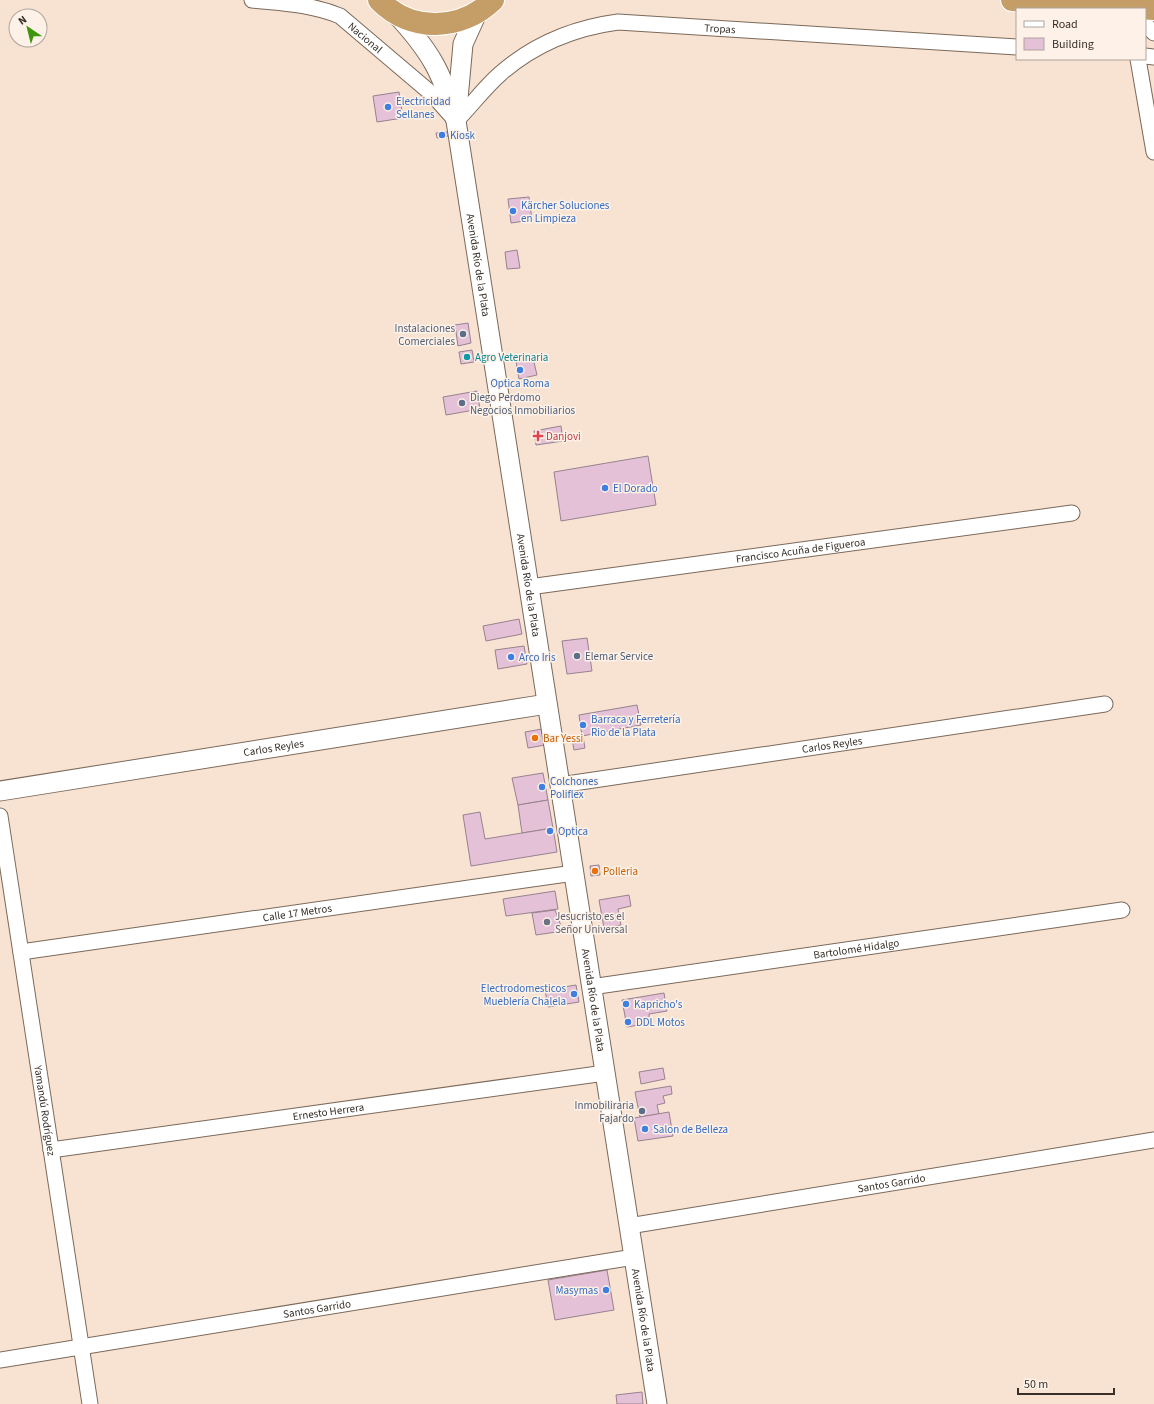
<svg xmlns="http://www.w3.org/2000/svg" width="1154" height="1404" viewBox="0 0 1154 1404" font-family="'Source Sans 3',sans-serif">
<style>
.building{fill:#e4c1d7;stroke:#97828f}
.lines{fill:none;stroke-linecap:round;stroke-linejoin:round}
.minor-casing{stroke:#7b695a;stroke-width:17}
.tertiary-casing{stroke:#7b695a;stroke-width:21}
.trunk-casing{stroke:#fff;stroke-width:24}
.minor{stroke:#fff;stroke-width:15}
.tertiary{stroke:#fff;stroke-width:19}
.trunk{stroke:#c49e66;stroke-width:22}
.shop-dot{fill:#3f7fe0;stroke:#fef2e8;stroke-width:1.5}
.service-dot{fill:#5c6f8a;stroke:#fef2e8;stroke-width:1.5}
.culture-dot{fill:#0f9aa8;stroke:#fef2e8;stroke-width:1.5}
.health-dot{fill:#e0444e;stroke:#fef2e8;stroke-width:1.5}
.food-dot{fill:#e8710a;stroke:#fef2e8;stroke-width:1.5}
.worship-dot{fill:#6b7280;stroke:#fef2e8;stroke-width:1.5}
.labels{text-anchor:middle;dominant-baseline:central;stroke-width:3;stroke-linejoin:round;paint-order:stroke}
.street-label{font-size:11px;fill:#372f28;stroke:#fef2e8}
.shop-label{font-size:11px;fill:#366cbe;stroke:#fef2e8;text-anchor:start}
.service-label{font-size:11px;fill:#4e5e75;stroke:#fef2e8;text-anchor:end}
.culture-label{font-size:11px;fill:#0d838f;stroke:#fef2e8;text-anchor:start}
.health-label{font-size:11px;fill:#be3a42;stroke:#fef2e8;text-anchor:start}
.food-label{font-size:11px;fill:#c56008;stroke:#fef2e8;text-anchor:start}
.worship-label{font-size:11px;fill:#5b616d;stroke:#fef2e8;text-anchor:start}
</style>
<rect width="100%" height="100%" fill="#f8e3d2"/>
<g class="building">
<polygon points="399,92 403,118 377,122 373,96"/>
<polygon points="448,132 448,136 437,138 436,133"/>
<polygon points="529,197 532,220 511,223 508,199"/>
<polygon points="517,250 520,268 507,269 505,252"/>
<polygon points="468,323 471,343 458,346 455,325"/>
<polygon points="472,350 474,362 461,364 459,352"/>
<polygon points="533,358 537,375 519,379 516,361"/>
<polygon points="477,391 480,409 446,415 443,397"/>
<polygon points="561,426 563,441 536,445 534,431"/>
<polygon points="648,456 656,505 561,521 554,472"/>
<polygon points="519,619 522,634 486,641 483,626"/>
<polygon points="587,638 592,671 567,674 562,641"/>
<polygon points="524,646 527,664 498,669 495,650"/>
<polygon points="637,705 641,725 582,736 579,715"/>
<polygon points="542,729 545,745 528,748 525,732"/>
<polygon points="583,737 585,748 574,750 572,739"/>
<polygon points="543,773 548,800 518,805 512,778"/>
<polygon points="548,800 553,828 522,833 518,805"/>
<polygon points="480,812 485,839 553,828 557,852 471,866 463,815"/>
<polygon points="599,865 600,875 591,876 590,866"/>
<polygon points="555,891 558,909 506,916 503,899"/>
<polygon points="629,895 631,906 618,909 621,925 604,928 599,900"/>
<polygon points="555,910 563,931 536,935 532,913"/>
<polygon points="576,985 579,1002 548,1007 545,990"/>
<polygon points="664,993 667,1011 649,1014 650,1023 627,1027 622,1000"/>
<polygon points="663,1068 665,1079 641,1084 639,1072"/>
<polygon points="671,1086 672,1094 663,1096 665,1103 657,1105 659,1114 640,1117 635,1092"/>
<polygon points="669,1112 673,1136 638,1141 634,1118"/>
<polygon points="607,1270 614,1310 555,1320 548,1280"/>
<polygon points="642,1392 643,1404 617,1404 616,1395"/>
</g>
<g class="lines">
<g class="minor-casing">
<g id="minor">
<path id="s1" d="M252,0C282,3 311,4 340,16L432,94L456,121C471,106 484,88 500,74C534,44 573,28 618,22L1017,47"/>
<polyline points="1145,24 1154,33"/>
<polyline points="1145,56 1154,57"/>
<polyline points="1138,59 1154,152"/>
<path id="s2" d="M529,587L1072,513"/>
<path id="s3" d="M560,785L1105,704"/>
<path id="s4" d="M0,816L90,1404"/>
<path id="s5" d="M21,952L574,873"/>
<path id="s6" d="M591,987L1122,910"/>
<path id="s7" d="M51,1150L605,1073"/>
<path id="s8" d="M629,1226L1154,1140"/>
<path id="s9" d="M0,1360L634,1257"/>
</g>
</g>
<g class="tertiary-casing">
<g id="tertiary">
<path id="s10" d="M396,14C431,52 442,72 456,121L657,1404"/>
<polyline points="457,110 463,44 477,13"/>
<path id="s11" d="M0,791L547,704"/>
</g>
</g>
<g class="trunk-casing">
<g id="trunk">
<path d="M379,0C411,33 461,31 493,0"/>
<polyline points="1012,0 1154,9"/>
</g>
</g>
<use href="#minor" class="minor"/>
<use href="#tertiary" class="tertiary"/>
<use href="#trunk" class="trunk"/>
</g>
<g class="shop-dot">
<circle cx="388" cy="107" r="4"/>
<circle cx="442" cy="135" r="4"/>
<circle cx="513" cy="211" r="4"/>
<circle cx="520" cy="370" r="4"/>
<circle cx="605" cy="488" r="4"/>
<circle cx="511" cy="657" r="4"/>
<circle cx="583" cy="725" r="4"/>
<circle cx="542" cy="787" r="4"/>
<circle cx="550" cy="831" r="4"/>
<circle cx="574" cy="994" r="4"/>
<circle cx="626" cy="1004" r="4"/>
<circle cx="628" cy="1022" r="4"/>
<circle cx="645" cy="1129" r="4"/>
<circle cx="606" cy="1290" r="4"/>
</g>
<g class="service-dot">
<circle cx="463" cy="334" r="4"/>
<circle cx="462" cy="403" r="4"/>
<circle cx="577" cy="656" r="4"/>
<circle cx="642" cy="1111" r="4"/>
</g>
<circle class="culture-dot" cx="467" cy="357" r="4"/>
<path class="health-dot" d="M536 430h4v4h4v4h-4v4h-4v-4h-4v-4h4z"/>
<g class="food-dot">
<circle cx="535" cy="738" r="4"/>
<circle cx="595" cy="871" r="4"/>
</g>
<circle class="worship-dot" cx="547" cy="922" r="4"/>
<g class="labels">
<g class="street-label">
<text stroke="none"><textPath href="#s1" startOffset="544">Tropas</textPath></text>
<text stroke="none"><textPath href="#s1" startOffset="123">Nacional</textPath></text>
<text stroke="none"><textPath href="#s10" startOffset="270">Avenida Río de la Plata</textPath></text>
<text stroke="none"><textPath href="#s2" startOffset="274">Francisco Acuña de Figueroa</textPath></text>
<text stroke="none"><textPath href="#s10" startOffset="594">Avenida Río de la Plata</textPath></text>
<text stroke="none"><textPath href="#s3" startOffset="275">Carlos Reyles</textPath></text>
<text stroke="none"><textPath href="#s11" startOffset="277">Carlos Reyles</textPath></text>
<text stroke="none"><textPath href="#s5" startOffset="279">Calle 17 Metros</textPath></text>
<text stroke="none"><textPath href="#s6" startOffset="268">Bartolomé Hidalgo</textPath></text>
<text stroke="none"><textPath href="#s10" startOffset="1014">Avenida Río de la Plata</textPath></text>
<text stroke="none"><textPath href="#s4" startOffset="298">Yamandú Rodríguez</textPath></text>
<text stroke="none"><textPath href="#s7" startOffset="280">Ernesto Herrera</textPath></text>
<text stroke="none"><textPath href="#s8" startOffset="266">Santos Garrido</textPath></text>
<text stroke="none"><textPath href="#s9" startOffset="321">Santos Garrido</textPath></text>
<text stroke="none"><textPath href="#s10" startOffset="1338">Avenida Río de la Plata</textPath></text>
</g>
<g class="shop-label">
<text x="396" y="101">Electricidad<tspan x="396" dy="13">Sellanes</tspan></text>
<text x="450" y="135">Kiosk</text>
<text x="521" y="205">Kärcher Soluciones<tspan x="521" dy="13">en Limpieza</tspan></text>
<text x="520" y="383" text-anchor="middle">Optica Roma</text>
<text x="613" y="488">El Dorado</text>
<text x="519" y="657">Arco Iris</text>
<text x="591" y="719">Barraca y Ferretería<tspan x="591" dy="13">Rio de la Plata</tspan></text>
<text x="550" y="781">Colchones<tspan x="550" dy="13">Poliflex</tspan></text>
<text x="558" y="831">Optica</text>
<text x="566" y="988" text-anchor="end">Electrodomesticos<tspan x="566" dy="13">Mueblería Chalela</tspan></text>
<text x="634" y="1004">Kapricho's</text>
<text x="636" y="1022">DDL Motos</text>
<text x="653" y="1129">Salon de Belleza</text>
<text x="598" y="1290" text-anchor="end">Masymas</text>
</g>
<g class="service-label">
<text x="455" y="328">Instalaciones<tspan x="455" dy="13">Comerciales</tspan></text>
<text x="470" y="397" text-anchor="start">Diego Perdomo<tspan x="470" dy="13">Negocios Inmobiliarios</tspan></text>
<text x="585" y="656" text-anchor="start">Elemar Service</text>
<text x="634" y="1105">Inmobiliraria<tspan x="634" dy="13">Fajardo</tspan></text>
</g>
<g class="culture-label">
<text x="475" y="357">Agro Veterinaria</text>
</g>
<g class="health-label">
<text x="546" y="436">Danjovi</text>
</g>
<g class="food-label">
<text x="543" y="738">Bar Yessi</text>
<text x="603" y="871">Polleria</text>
</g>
<g class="worship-label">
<text x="555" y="916">Jesucristo es el<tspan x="555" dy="13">Señor Universal</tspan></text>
</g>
</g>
<rect x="1016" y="8" width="130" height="52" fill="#fef2e8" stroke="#aea49b"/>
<rect x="1024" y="21" width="20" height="6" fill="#ffffff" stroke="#aea49b"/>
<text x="1052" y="28" font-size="12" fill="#372f28">Road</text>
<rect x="1024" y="38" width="20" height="12" fill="#e4c1d7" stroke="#aea49b"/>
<text x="1052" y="48" font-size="12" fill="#372f28">Building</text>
<g transform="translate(28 28) rotate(325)"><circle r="19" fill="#fef2e8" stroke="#aea49b"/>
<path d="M0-3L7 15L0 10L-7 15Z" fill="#3e960d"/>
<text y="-6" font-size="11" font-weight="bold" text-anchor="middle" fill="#372f28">N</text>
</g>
<path d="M1018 1388v6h96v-6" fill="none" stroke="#372f28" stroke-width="2"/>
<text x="1024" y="1388" font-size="12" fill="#372f28" stroke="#fef2e8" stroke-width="3" paint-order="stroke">50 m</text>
</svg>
